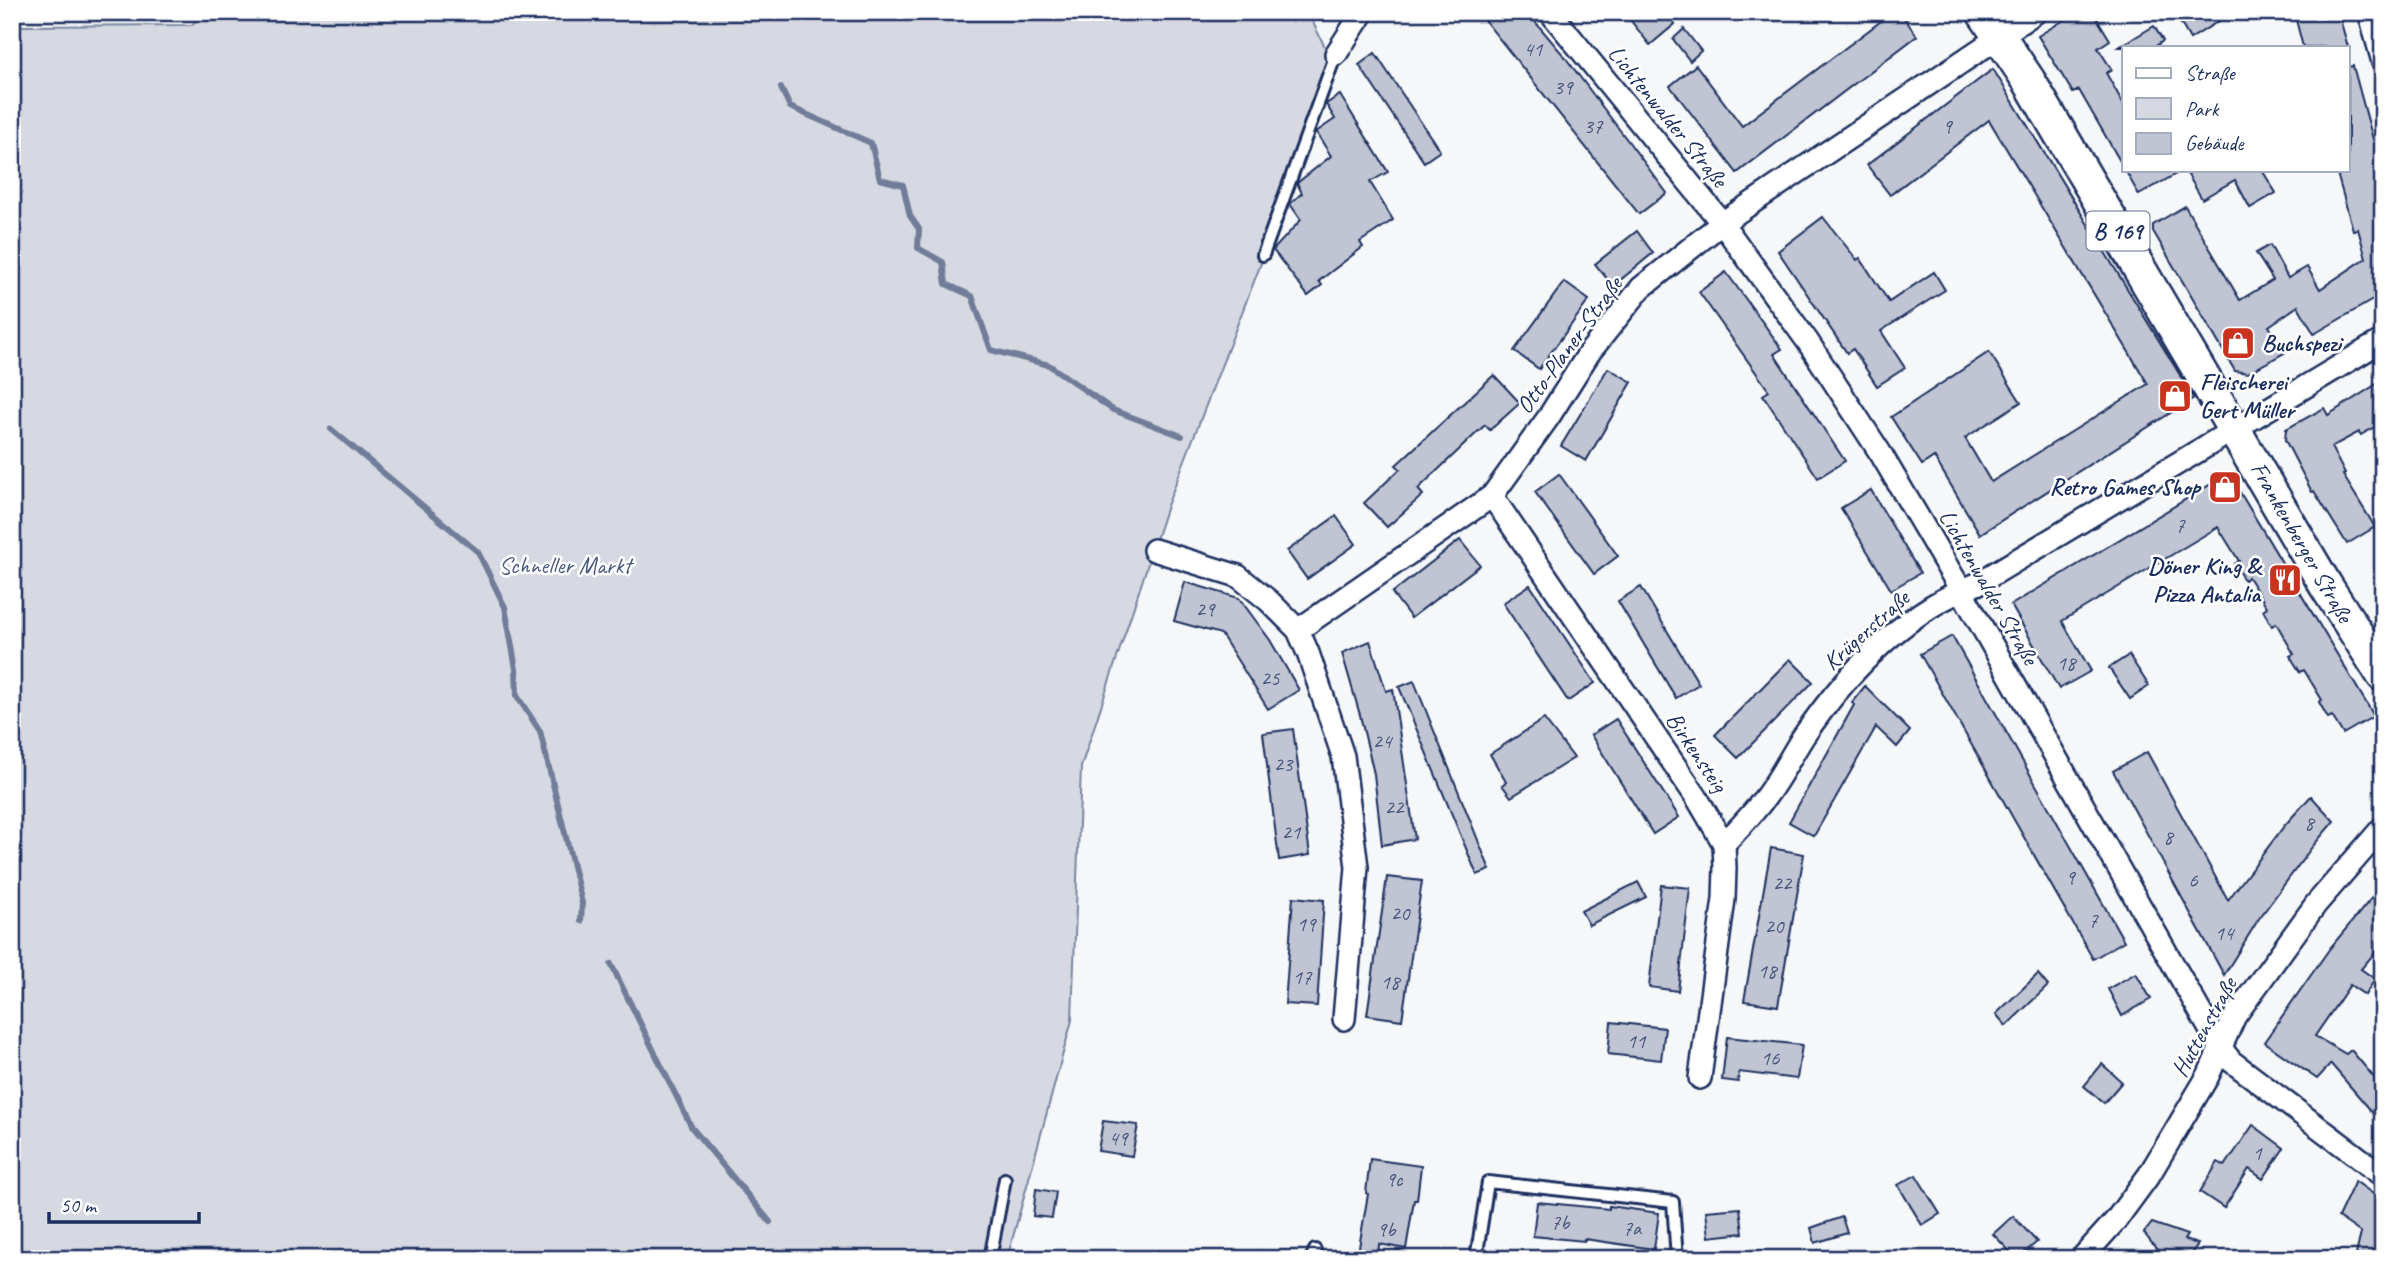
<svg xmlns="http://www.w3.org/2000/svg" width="2395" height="1271" viewBox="0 0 2395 1271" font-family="Caveat,sans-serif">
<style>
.green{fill:#d6d9e2;stroke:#7884a0;stroke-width:2}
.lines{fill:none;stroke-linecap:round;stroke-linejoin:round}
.stream{stroke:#707c99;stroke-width:6}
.building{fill:#c0c4d3;stroke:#1b2f5e;stroke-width:2}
.service-casing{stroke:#1b2f5e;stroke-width:16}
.minor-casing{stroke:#1b2f5e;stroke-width:26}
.primary-casing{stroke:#1b2f5e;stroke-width:37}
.service{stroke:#fff;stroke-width:10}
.minor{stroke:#fff;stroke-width:21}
.primary{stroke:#fff;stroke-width:32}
.labels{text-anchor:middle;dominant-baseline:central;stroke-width:5;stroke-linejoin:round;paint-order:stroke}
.number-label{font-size:21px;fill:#44547b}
.shield{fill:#fff;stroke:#5f6d8e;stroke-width:2}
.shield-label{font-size:23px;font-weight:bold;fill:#1b2f5e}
.street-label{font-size:24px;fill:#1b2f5e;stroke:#fff}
.poi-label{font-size:24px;font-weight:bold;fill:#1b2f5e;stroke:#fff;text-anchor:start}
.park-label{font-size:24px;fill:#4a5a7f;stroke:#fff}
</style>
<rect width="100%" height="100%" fill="#f6f7f9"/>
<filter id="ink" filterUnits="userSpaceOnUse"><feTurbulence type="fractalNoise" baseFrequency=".0143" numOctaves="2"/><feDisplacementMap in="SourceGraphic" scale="14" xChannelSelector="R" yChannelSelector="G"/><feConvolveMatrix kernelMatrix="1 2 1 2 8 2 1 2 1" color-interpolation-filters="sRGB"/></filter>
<g filter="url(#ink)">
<polygon class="green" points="202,12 1308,12 1336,70 1167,506 1081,767 1072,1020 1007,1259 12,1259 12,26 192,25"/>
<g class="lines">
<g class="stream">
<polyline points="781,88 790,107 871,143 880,179 903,185 910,216 919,229 918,248 943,262 946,284 972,296 991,350 1049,365 1113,410 1182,436"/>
<polyline points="331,429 478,552 505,607 516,669 517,696 540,731 582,903 581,921"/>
<polyline points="611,964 692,1128 770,1222"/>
</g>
</g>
<g class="building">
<polygon points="1478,12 1527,12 1565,57 1667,193 1639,214"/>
<polygon points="1624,12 1666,12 1675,24 1650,45"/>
<polygon points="1893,12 1900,12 1917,36 1737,173 1670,86 1696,65 1742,126"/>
<polygon points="2077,12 2093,12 2110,40 2098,48 2112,70 2106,73 2124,105 2124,168 2079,90 2073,93 2038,36"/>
<polygon points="2197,12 2233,12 2190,39 2180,22"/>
<polygon points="2294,12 2338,12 2348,47 2303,47"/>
<polygon points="2154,26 2163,41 2154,47 2119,47"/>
<polygon points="1684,29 1701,51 1690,61 1673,39"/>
<polygon points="1375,53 1440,151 1424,162 1359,65"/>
<polygon points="2353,66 2383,176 2383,294 2314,334 2298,306 2269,326 2284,353 2248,373 2235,371 2153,231 2153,225 2185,206 2240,300 2273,280 2256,253 2270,245 2288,278 2307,267 2320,289 2366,258 2358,229 2353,230 2336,170 2348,170 2348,67"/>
<polygon points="1993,69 2194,398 1980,534 1934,457 1922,465 1891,417 1989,352 2021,402 1965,438 1991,482 2148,384 1989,120 1890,195 1867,165"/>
<polygon points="1340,95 1388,172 1370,182 1393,220 1360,242 1363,247 1319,281 1322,285 1308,296 1273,250 1301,220 1290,204 1302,193 1297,183 1331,156 1316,132 1335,119 1326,104"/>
<polygon points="2125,170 2183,170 2139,195"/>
<polygon points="2185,170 2262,170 2276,193 2250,208 2235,180 2202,199"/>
<polygon points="1823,217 1857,260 1860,258 1889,302 1934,272 1945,290 1881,331 1905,368 1877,386 1853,349 1847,353 1778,251"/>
<polygon points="1637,231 1653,253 1613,286 1595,264"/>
<polygon points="1726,272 1782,349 1774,354 1845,461 1818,478 1763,395 1769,391 1699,292"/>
<polygon points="1564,282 1589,300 1539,369 1514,351"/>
<polygon points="1608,368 1632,382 1586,461 1561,446"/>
<polygon points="1494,375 1520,403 1490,430 1485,425 1418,489 1423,495 1387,527 1364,503 1400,469 1396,465"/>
<polygon points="2383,380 2383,422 2361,435 2359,432 2331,447 2345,474 2343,475 2375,527 2347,544 2314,491 2312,492 2285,440 2286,429 2324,408 2328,415"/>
<polygon points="1559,474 1618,556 1594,574 1535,492"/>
<polygon points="2226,475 2232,479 2374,716 2343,734 2332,716 2328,718 2319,702 2322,700 2304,670 2300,672 2290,656 2294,654 2276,623 2272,626 2263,610 2267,607 2248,577 2244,580 2234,564 2239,561 2218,527 2062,621 2091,671 2059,689 2011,605"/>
<polygon points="1871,490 1920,573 1891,590 1841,508"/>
<polygon points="1336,516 1356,544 1307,579 1287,551"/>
<polygon points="1460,540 1480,565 1411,618 1392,593"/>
<polygon points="1185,582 1239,598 1270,640 1299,690 1268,709 1221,634 1174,621"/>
<polygon points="1530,585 1595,683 1568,701 1503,603"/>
<polygon points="1641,587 1699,684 1676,698 1618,601"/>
<polygon points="1952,636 2124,941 2093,959 1920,654"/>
<polygon points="1370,641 1386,691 1393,689 1415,839 1382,845 1374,774 1360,715 1342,653"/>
<polygon points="2129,655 2149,686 2130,699 2109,668"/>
<polygon points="1790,659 1813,682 1738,758 1715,735"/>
<polygon points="1414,681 1490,870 1477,875 1399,687"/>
<polygon points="1865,686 1910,731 1897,747 1876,727 1814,836 1789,822 1854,705 1852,702"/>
<polygon points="1544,719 1574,758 1511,797 1502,785 1506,782 1490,754"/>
<polygon points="1616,719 1679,817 1653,834 1591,735"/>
<polygon points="1293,729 1310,855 1279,860 1263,733"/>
<polygon points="2147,752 2228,900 2285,825 2311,796 2334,821 2312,847 2258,920 2224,975 2113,771"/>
<polygon points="1771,848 1804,854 1778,1006 1744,1001"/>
<polygon points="1387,877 1422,881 1402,1020 1367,1015"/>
<polygon points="1638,882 1646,897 1589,925 1581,911"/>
<polygon points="2383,884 2383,943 2361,969 2375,979 2365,995 2350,985 2315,1036 2346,1054 2351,1050 2383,1088 2383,1105 2373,1113 2331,1064 2317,1079 2264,1042 2330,948"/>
<polygon points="1661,885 1690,888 1678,991 1649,987"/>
<polygon points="1293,897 1324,900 1317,1006 1285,1004"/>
<polygon points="2136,973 2151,999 2122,1016 2108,989"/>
<polygon points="2038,974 2048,986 2006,1026 1996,1014"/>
<polygon points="1611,1022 1665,1028 1661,1060 1608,1054"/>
<polygon points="1727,1037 1802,1045 1797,1079 1739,1072 1738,1082 1722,1080"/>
<polygon points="2102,1064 2122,1082 2104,1103 2084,1086"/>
<polygon points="1103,1121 1138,1125 1132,1156 1098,1151"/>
<polygon points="2253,1125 2284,1148 2263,1179 2249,1169 2224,1208 2200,1192 2218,1162 2225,1166"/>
<polygon points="1370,1159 1421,1166 1417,1200 1414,1200 1406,1249 1379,1244 1378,1259 1357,1259 1368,1194 1366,1193"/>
<polygon points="1916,1175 1940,1214 1922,1225 1898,1185"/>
<polygon points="2355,1181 2383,1201 2383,1259 2355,1259 2361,1233 2338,1217"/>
<polygon points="1036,1189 1056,1192 1052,1218 1033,1216"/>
<polygon points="1537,1202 1609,1209 1609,1206 1659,1213 1654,1249 1584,1239 1584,1241 1533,1236"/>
<polygon points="1740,1208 1743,1233 1709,1237 1706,1211"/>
<polygon points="2013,1216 2037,1242 2017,1259 1993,1234"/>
<polygon points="1842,1217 1847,1233 1815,1243 1811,1228"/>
<polygon points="2152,1223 2187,1235 2184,1240 2198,1244 2187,1259 2164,1259 2144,1233"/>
</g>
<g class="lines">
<g class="service-casing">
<g id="service">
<polyline points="1263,255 1336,54"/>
<polyline points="990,1259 1005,1179"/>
<polyline points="1311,1259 1315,1250"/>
<polyline points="1476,1259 1488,1182 1673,1202 1677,1259"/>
</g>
</g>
<g class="minor-casing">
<g id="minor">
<polyline points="1550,12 1722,223 1808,342 1881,454 1961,590 2220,1047 2231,1061 2383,1176"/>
<polyline points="2369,12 2383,62"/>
<polyline points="1336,54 1363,12"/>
<polyline points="1492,496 1697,798 1724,844 1725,868 1724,899 1700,1078"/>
<polyline points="1154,550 1238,576 1269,601 1298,630 1308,653 1343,756 1357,867 1344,1019"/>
<polyline points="1298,630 1492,496 1548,418 1589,353 1641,288 1722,223 2036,12"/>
<path d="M1724,844C1736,831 1749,818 1760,804C1777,784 1789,759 1803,737C1846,674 1904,611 1977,584L2383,340"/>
<polyline points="2081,1259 2116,1220 2149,1175 2208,1076 2235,1016 2316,904 2383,827"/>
</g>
</g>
<g class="primary-casing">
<polyline id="primary" points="1983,12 2029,81 2326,586 2383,675"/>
</g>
<use href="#service" class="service"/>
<use href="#minor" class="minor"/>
<use href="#primary" class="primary"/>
</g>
</g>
<defs>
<g id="shop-square" transform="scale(1.75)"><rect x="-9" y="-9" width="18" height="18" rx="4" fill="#c8321e" stroke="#fff"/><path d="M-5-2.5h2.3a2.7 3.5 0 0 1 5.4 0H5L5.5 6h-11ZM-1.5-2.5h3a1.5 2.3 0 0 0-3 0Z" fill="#fff"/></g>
<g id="restaurant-square" transform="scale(1.75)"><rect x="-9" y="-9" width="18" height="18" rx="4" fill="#c8321e" stroke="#fff"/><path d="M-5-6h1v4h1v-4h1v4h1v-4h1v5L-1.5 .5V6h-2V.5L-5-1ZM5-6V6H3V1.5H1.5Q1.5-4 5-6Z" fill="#fff"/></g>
</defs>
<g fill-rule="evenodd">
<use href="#shop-square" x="2238" y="343"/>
<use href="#shop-square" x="2175" y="396"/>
<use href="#shop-square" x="2225" y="487"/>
<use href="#restaurant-square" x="2285" y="580"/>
</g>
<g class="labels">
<g class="number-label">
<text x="1533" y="49">41</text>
<text x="1563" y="87">39</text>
<text x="1593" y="126">37</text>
<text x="1947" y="126">9</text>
<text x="2180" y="525">7</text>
<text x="1205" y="609">29</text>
<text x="2066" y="663">18</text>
<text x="1270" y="678">25</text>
<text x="1382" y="741">24</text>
<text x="1283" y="764">23</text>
<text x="1394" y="807">22</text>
<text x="2309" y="823">8</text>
<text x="1291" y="832">21</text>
<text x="2168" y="837">8</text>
<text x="2070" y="877">9</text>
<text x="2193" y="880">6</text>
<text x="1782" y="883">22</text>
<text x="1400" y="913">20</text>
<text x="2093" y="920">7</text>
<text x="1306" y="924">19</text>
<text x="1774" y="926">20</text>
<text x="2224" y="933">14</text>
<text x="1767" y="971">18</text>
<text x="1302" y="977">17</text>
<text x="1390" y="982">18</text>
<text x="1636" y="1041">11</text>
<text x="1770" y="1058">16</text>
<text x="1118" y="1138">49</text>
<text x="2257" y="1153">1</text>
<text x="1394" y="1179">9c</text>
<text x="1560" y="1222">7b</text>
<text x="1632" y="1228">7a</text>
<text x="1386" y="1229">9b</text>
</g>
<rect class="shield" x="2086.5" y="211.5" width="63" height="39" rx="5"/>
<g class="shield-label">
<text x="2118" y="231">B 169</text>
</g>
<g class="street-label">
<text transform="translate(1668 116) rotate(51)">Lichtenwalder Straße</text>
<text transform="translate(1569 345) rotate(-54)">Otto-Planer-Straße</text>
<text transform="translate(2302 542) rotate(60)">Frankenberger Straße</text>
<text transform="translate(1989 587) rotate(60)">Lichtenwalder Straße</text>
<text transform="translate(1866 630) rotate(-42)">Krügerstraße</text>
<text transform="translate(1697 752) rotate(56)">Birkensteig</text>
<text transform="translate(2204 1027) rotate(-61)">Huttenstraße</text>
</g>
<g class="poi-label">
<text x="2262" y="343">Buchspezi</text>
<text x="2200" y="382">Fleischerei<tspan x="2200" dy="28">Gert Müller</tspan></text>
<text x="2200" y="487" text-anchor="end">Retro Games Shop</text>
<text x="2260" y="566" text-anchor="end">Döner King &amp;<tspan x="2260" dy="28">Pizza Antalia</tspan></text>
</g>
<g class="park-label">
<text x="565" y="565">Schneller Markt</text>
</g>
</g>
<rect width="2395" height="1271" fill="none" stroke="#fff" stroke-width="42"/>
<rect x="21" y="21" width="2353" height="1229" fill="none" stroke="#1b2f5e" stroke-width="2.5" filter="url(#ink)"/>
<rect x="2122" y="46" width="228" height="126" fill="#ffffff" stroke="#a4acbf" stroke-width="2"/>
<rect x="2136" y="68" width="35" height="10" fill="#ffffff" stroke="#a4acbf" stroke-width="2"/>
<text x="2185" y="80" font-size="21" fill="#1b2f5e">Straße</text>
<rect x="2136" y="98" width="35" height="21" fill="#d6d9e2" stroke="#a4acbf" stroke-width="2"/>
<text x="2185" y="116" font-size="21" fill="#1b2f5e">Park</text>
<rect x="2136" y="133" width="35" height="21" fill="#c0c4d3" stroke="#a4acbf" stroke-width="2"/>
<text x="2185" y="150" font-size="21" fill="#1b2f5e">Gebäude</text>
<path d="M49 1212v10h150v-10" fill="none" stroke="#1b2f5e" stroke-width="3.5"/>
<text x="60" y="1212" font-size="21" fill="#1b2f5e" stroke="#ffffff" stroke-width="5" paint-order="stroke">50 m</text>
</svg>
